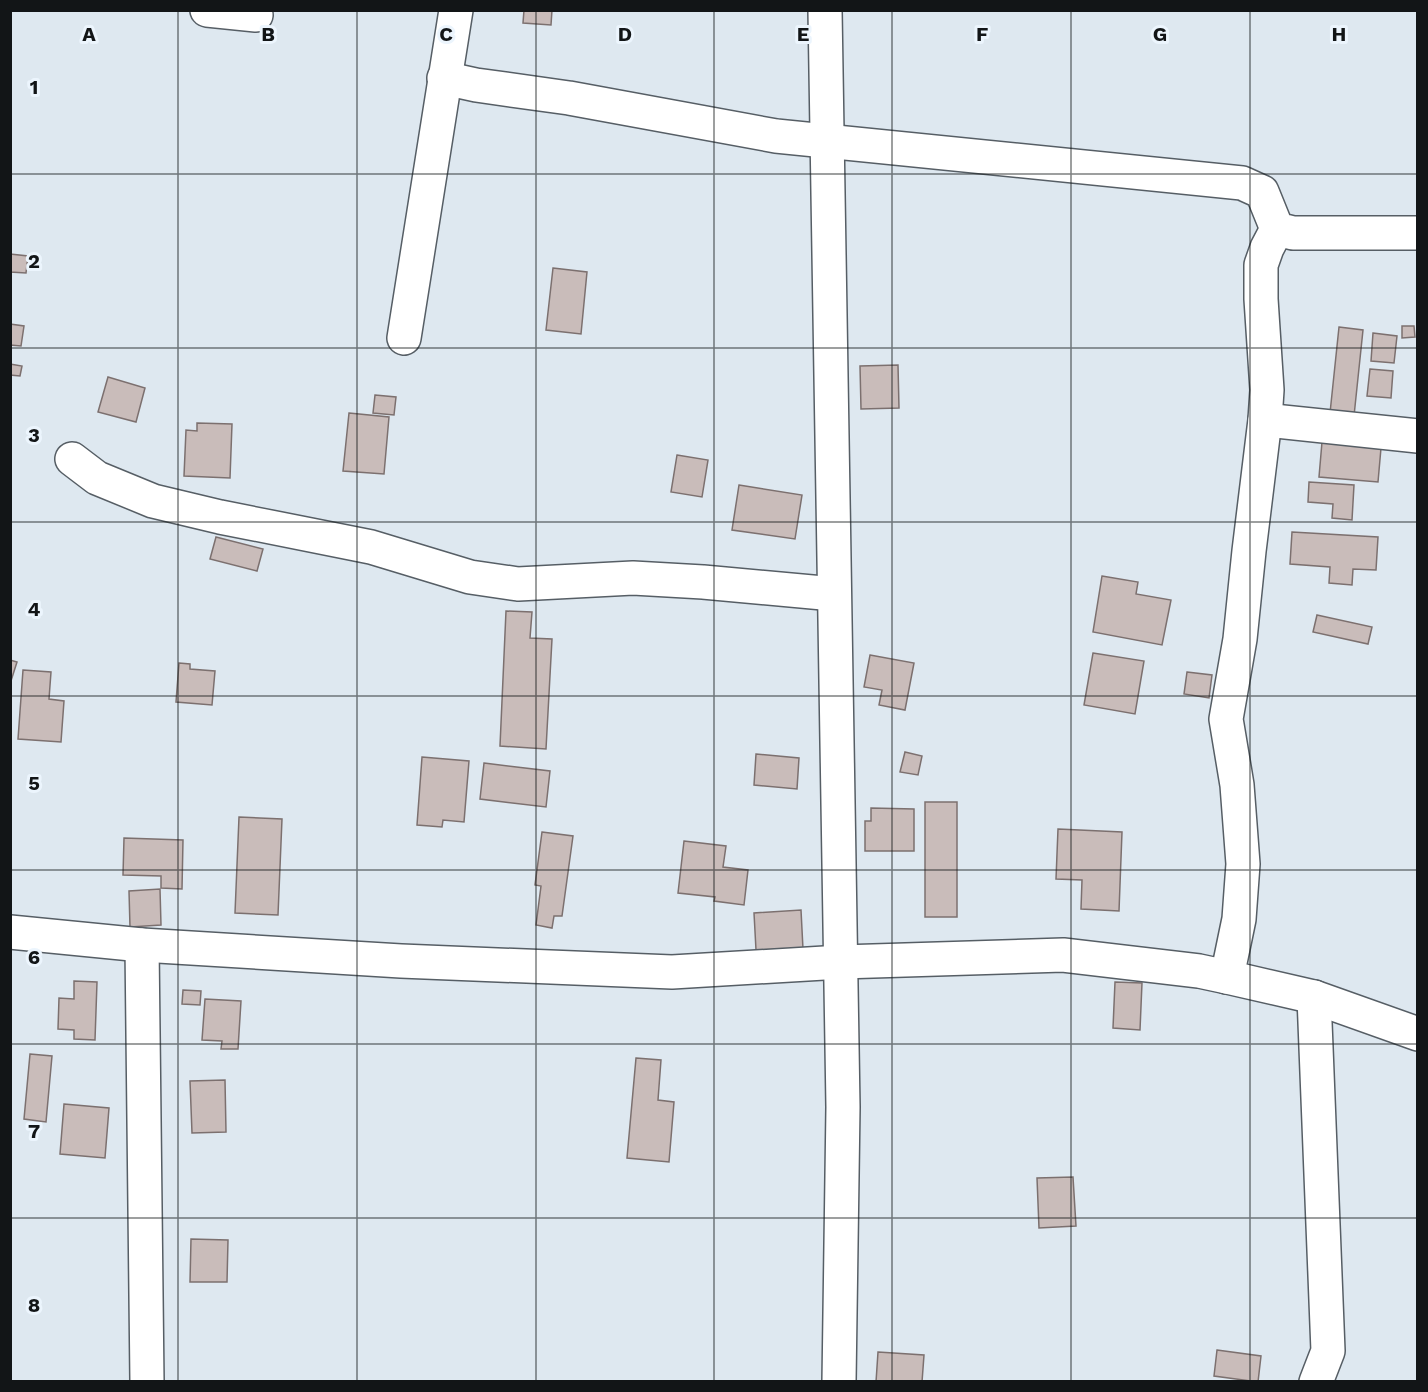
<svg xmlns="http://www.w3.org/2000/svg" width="1428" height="1392" viewBox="0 0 1428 1392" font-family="'Work Sans',sans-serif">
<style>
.building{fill:#c9bcba;stroke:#7c706f;stroke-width:1.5}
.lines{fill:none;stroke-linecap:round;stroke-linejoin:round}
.minor-casing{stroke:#565e65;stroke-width:36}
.minor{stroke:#fff;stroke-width:33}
.grid{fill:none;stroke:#121517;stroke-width:1.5;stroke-opacity:0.55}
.grid-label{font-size:20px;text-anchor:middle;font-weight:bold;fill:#121517;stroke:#ecf5fd;stroke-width:6;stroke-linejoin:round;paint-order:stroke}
</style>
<rect width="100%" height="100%" fill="#dee8f0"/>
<g class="building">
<polygon points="524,10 552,10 551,25 523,23"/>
<polygon points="10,254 28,256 26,273 10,272"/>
<polygon points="553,268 587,272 581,334 546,330"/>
<polygon points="10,324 24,326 21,346 10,345"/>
<polygon points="1402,326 1414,326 1415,337 1402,338"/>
<polygon points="1339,327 1363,330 1354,416 1330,413"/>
<polygon points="1373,333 1397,336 1394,363 1371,361"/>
<polygon points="10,364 22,366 20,376 10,375"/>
<polygon points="898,365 899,408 861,409 860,366"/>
<polygon points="1370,369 1393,371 1391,398 1367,396"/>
<polygon points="108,377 145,388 136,422 98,412"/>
<polygon points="375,395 396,397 394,415 373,413"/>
<polygon points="349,413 389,417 384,474 343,471"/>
<polygon points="197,423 232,424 230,478 184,476 186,430 197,431"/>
<polygon points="1322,442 1381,448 1378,482 1319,477"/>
<polygon points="677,455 708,460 702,497 671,492"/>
<polygon points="1309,482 1354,485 1352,520 1332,518 1333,504 1308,502"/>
<polygon points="739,485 802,495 795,539 732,530"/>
<polygon points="1292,532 1378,537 1376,570 1353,569 1352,585 1329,583 1330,567 1290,564"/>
<polygon points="216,537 263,549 257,571 210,559"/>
<polygon points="1102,576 1138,582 1136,594 1171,600 1162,645 1093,632"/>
<polygon points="506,611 532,612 530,638 552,639 546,749 500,746"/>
<polygon points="1317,615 1372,627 1368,644 1313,632"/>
<polygon points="1093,653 1144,661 1135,714 1084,705"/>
<polygon points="870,655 914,663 905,710 879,705 882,690 864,687"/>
<polygon points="10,660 17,662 10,684"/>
<polygon points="179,663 190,664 190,669 215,671 212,705 176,702"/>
<polygon points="23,670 51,672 49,699 64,701 61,742 18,739"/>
<polygon points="1187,672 1212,675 1209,698 1184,694"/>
<polygon points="905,752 922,756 918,775 900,772"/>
<polygon points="756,754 799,758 797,789 754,785"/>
<polygon points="422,757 469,761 464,822 443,820 442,827 417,825"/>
<polygon points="484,763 550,771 546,807 480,799"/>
<rect x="925" y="802" width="32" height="115"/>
<polygon points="871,808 914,809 914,851 865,851 865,821 871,821"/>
<polygon points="239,817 282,819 278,915 235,913"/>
<polygon points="1058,829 1122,832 1119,911 1081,909 1082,880 1056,879"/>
<polygon points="542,832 573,836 562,916 554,916 552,928 536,925 541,886 535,885"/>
<polygon points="124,838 183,840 182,889 161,888 161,876 123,875"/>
<polygon points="684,841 726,846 723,867 748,870 744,905 714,901 715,897 678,893"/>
<polygon points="160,889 161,925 130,927 129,891"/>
<polygon points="801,910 803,949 756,950 754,913"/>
<polygon points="74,981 97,982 95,1040 74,1039 74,1030 58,1029 59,998 74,999"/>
<polygon points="1115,982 1142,983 1140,1030 1113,1028"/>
<polygon points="183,990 201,991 200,1005 182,1004"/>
<polygon points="205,999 241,1001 238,1049 221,1049 222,1041 202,1040"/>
<polygon points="30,1054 52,1056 46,1122 24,1119"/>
<polygon points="636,1058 661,1060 658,1100 674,1102 669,1162 627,1158"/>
<polygon points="225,1080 226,1132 192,1133 190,1081"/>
<polygon points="64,1104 109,1108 105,1158 60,1154"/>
<polygon points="1073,1177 1076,1226 1039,1228 1037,1178"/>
<polygon points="191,1239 228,1240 227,1282 190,1282"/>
<polygon points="1217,1350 1261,1356 1258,1382 1214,1376"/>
<polygon points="878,1352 924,1355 922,1382 876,1382"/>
</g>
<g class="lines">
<g class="minor-casing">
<g id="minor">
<polyline points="207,10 256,15"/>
<polyline points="825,10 843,1107 839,1382"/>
<polyline points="444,78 476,85 569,98 776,136 1242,183 1262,192 1277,229 1293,233 1418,233"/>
<polyline points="404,338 456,10"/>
<polyline points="1265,420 1418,436"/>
<polyline points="72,459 97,478 153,501 220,517 371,547 470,577 518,584 633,578 703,582 834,594"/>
<polyline points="10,932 142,945 401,961 672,972 841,962 1063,955 1199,971 1227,977 1314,997 1418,1034"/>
<polyline points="142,945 147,1382"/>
<polyline points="1227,977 1239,919 1243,864 1237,785 1226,719 1240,639 1249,551 1265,420 1267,390 1261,299 1261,265 1267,248 1277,229"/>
<polyline points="1314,997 1328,1351 1316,1382"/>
</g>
</g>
<use href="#minor" class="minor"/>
</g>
<path class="grid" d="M178,10V1382M357,10V1382M536,10V1382M714,10V1382M892,10V1382M1071,10V1382M1250,10V1382M10,174H1418M10,348H1418M10,522H1418M10,696H1418M10,870H1418M10,1044H1418M10,1218H1418"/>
<g class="grid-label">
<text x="89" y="41">A</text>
<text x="268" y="41">B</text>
<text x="446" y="41">C</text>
<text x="625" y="41">D</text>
<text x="803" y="41">E</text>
<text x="982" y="41">F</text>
<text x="1160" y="41">G</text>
<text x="1339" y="41">H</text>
<text x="34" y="94">1</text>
<text x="34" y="268">2</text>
<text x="34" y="442">3</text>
<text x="34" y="616">4</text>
<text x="34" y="790">5</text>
<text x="34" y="964">6</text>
<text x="34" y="1138">7</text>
<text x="34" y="1312">8</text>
</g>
<rect width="1428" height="1392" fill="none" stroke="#121517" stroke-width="24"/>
</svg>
